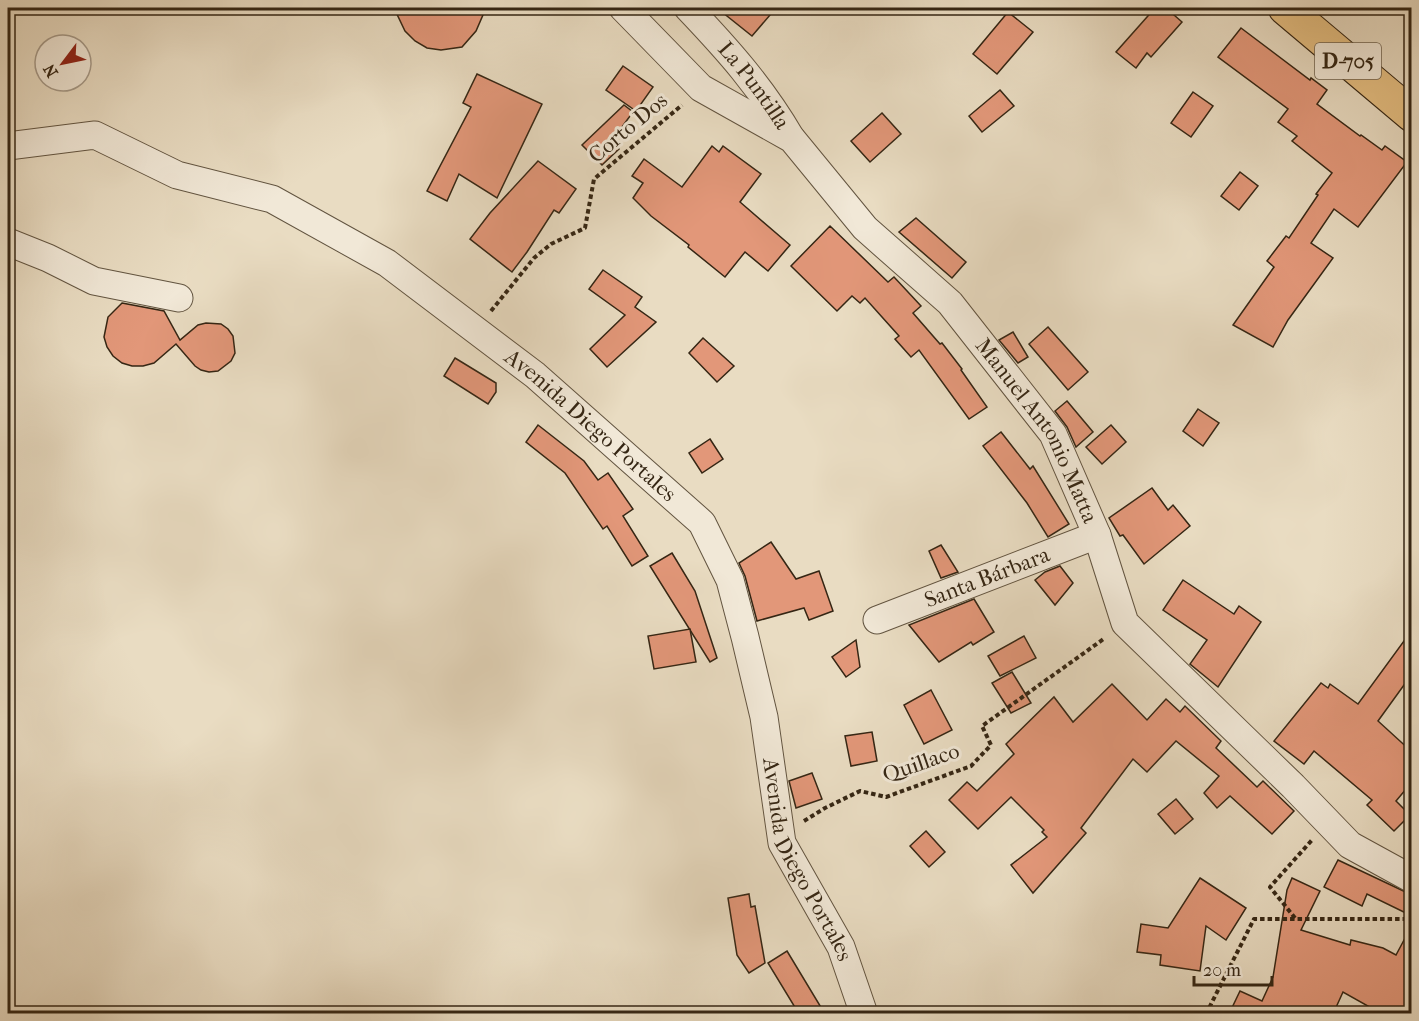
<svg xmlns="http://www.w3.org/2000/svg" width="1419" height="1021" viewBox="0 0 1419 1021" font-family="'IM FELL French Canon',serif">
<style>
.building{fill:#e29779;stroke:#352614;stroke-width:1.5}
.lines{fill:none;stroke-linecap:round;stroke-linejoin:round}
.street-casing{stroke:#625440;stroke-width:29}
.primary-casing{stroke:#352614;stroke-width:35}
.path{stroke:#352614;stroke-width:4;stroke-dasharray:4.5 3;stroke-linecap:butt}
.street{stroke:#f1e8d7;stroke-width:27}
.primary{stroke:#e4be81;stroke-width:33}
.labels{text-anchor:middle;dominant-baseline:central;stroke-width:6;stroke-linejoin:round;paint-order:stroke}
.shield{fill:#f1e8d7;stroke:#6d604e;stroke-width:1.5}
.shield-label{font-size:21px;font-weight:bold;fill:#352614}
.street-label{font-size:22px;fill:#352614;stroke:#f1e8d7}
</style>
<rect width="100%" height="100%" fill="#e9dcc2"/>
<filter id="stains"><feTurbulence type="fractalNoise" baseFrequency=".00333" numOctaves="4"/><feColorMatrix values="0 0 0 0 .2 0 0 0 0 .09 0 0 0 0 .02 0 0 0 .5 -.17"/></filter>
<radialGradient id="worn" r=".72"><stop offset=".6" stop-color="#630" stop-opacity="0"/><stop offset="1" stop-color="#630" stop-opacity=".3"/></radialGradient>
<g class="building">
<polygon points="394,8 486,8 476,31 462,47 441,50 427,48 415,41 405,31"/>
<polygon points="717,8 776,8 752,36"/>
<polygon points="1155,8 1166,8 1182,22 1151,57 1147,53 1136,68 1116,52"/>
<polygon points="1008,12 1033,32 997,74 973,54"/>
<polygon points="1241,28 1310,80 1311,78 1327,90 1317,104 1360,136 1361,135 1382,150 1385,146 1407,162 1358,227 1334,209 1311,243 1333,258 1288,320 1273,347 1233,325 1274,267 1267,261 1286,236 1289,238 1318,195 1316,194 1332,173 1292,141 1297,136 1278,122 1288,109 1218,57"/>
<polygon points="623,66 653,87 636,111 606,90"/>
<polygon points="477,74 542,104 497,198 459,174 447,201 427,191 471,107 463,103"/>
<polygon points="1000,90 1014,106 982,132 969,116"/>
<polygon points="1193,92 1213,106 1191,137 1171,123"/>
<polygon points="624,105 633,112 611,142 619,149 602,165 582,145"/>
<polygon points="882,113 901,134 870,162 851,141"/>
<polygon points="712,146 719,152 723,146 761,174 740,202 790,245 768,271 745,252 725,277 688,247 689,245 651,216 633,198 643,183 632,176 644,159 682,187"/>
<polygon points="538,161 576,189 559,213 554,210 527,252 512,272 470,239 490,213"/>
<polygon points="1240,172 1258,186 1239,210 1221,196"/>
<polygon points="916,218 966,262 952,278 899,232"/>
<polygon points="830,226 888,282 894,277 921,306 913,313 940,344 942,343 962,369 961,370 987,407 969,419 919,350 911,357 895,339 899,336 865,298 860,303 852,296 837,311 791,266"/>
<polygon points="603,270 642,297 635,307 656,322 607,367 590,349 625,315 589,289"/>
<polygon points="122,303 164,311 180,340 198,325 206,323 221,324 228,329 233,336 235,353 231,361 218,371 209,372 201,370 195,366 176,344 154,363 143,366 132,366 122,363 113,356 107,347 104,337 108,317"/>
<polygon points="1048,327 1088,372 1068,390 1029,344"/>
<polygon points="1013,332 1028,357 1018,363 999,340"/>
<polygon points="703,338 734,366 717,382 689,353"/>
<polygon points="455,358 496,383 496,392 488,404 444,376"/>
<polygon points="1067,401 1093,432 1076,447 1067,427 1055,411"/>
<polygon points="1198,409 1219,423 1203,446 1183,431"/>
<polygon points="538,425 584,461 598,480 608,473 633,509 623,516 648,556 632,566 607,526 603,529 565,473 526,442"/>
<polygon points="1111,425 1126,442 1102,464 1086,447"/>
<polygon points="1001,432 1030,469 1033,466 1069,524 1048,537 1027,503 983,446"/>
<polygon points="710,439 723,459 702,473 689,453"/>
<polygon points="1152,488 1168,510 1173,505 1190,526 1144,564 1123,535 1120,536 1109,518"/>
<polygon points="771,542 796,579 819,571 833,611 809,620 804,608 757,621 745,576 739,563"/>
<polygon points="941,545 958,572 941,578 929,551"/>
<polygon points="672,553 695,591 717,658 710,662 650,566"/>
<polygon points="1060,566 1073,583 1055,605 1035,580 1045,572"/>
<polygon points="1183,580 1234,614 1239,606 1261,622 1218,687 1190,664 1207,640 1163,610"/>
<polygon points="974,599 994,632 973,645 971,642 939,662 909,625"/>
<polygon points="690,629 696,662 654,669 648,636"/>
<polygon points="1412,630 1412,674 1378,721 1412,752 1412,782 1396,801 1410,815 1394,831 1367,805 1372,800 1314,751 1304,764 1274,741 1321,683 1328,688 1330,684 1358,704"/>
<polygon points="1024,636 1036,658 1000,676 988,656"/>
<polygon points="856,640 860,667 846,677 832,657"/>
<polygon points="1012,672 1031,703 1011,713 992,683"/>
<polygon points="1112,684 1147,720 1166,699 1180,712 1185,706 1221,741 1216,748 1257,787 1263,781 1294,811 1272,834 1230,796 1217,808 1204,793 1219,776 1176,741 1147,772 1133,759 1081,828 1086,833 1033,893 1011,865 1047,837 1042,832 1044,830 1011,797 978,829 949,800 967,782 977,791 1014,754 1006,744 1054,697 1073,722"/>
<polygon points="931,690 952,730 924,744 904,705"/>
<polygon points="872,732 877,761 851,766 845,736"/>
<polygon points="812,773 822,799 796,808 789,781"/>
<polygon points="1176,799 1193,819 1175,834 1158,814"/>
<polygon points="926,831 945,852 929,867 910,846"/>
<polygon points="1338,860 1412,895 1412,916 1367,894 1362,906 1324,887"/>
<polygon points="1200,878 1246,908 1226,940 1206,926 1200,971 1160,965 1161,955 1137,952 1141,924 1168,928"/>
<polygon points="1292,878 1320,891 1301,930 1350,945 1351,940 1383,948 1396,955 1412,925 1412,1000 1404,1014 1382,1014 1343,992 1333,1014 1229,1014 1240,991 1262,1001 1273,977 1287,890"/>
<polygon points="749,894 751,907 755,906 765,963 749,973 737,955 728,898"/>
<polygon points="787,951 825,1014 799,1014 768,963"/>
</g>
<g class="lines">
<g class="street-casing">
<g id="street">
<path id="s1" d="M623,8L701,88L792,139L865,228L950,303L1053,434L1097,535L1125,623L1293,786L1350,845L1412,879"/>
<path id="s2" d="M688,8C728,50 761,87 791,138"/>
<path id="s3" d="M8,146L95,135L177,175L272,199L387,263L535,375L702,523L730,580L745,637L764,717L782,843L841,947L864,1014"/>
<polyline points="8,242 48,258 94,281 179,298"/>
<path id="s4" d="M877,620L1097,535"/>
</g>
</g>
<g class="primary-casing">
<polyline id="primary" points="1285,8 1412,115"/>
</g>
<g class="path">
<polyline points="491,311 534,258 551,244 585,228 594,179 682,105"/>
<polyline points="804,821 825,808 860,791 886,797 971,766 991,745 982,726 1105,638"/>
<polyline points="1295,918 1270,887 1312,840"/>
<polyline points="1206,1014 1254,919 1412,919"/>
</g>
<use href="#street" class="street"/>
<use href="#primary" class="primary"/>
</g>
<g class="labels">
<rect class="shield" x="1315" y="43" width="66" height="36" rx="4.5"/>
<g class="shield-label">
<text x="1348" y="61">D-705</text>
</g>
<g class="street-label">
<text stroke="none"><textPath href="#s2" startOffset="102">La Puntilla</textPath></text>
<text transform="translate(628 128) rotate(-40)">Corto Dos</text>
<text stroke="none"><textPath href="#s3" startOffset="669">Avenida Diego Portales</textPath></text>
<text stroke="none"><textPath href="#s1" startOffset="600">Manuel Antonio Matta</textPath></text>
<text stroke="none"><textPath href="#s4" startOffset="118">Santa Bárbara</textPath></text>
<text transform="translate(921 763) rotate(-19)">Quillaco</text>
<text stroke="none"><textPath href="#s3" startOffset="1173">Avenida Diego Portales</textPath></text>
</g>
</g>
<rect width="1419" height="1021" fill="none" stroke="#e9dcc2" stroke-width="30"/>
<rect x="9" y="9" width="1401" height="1003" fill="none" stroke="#352614" stroke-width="3"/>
<rect x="15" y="15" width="1389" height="991" fill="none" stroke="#352614" stroke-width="1.5"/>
<g transform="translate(63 63) rotate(238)"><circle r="28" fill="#f1e8d7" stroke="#a69a89" stroke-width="1.5"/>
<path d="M0-4.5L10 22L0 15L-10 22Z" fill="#8f2418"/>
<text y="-9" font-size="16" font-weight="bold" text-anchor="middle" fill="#352614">N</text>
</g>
<path d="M1194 976v9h78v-9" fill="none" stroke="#352614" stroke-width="3"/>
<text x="1203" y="976" font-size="18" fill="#352614" stroke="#f1e8d7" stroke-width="4.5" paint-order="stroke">20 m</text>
<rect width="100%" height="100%" filter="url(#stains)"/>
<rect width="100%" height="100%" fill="url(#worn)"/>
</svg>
